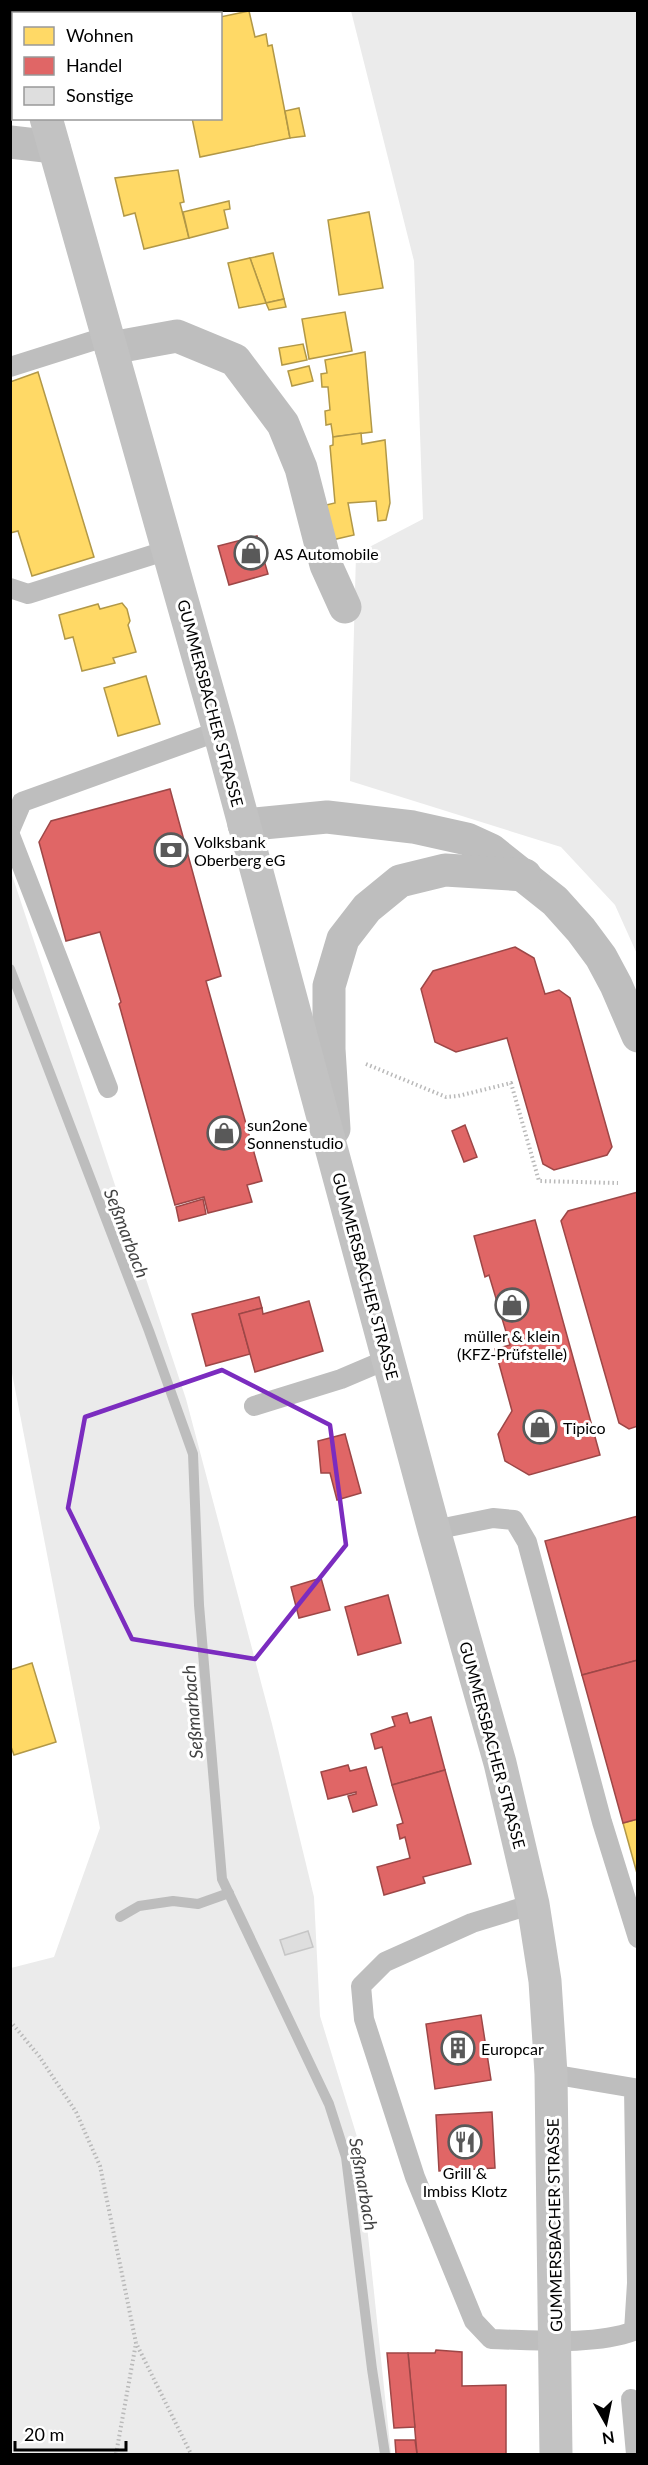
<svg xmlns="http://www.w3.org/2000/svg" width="648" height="2465" viewBox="0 0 648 2465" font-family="Lato,sans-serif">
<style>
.green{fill:#ebebeb}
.homes{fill:#ffd966;stroke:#b29847;stroke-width:1.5}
.shops{fill:#e06666;stroke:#9d4747;stroke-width:1.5}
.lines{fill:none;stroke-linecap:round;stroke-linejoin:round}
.stream{stroke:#bdbdbd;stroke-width:10}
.building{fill:#dedede;stroke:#c6c6c6;stroke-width:1.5}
.path{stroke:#b9b9b9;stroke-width:4;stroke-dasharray:1.5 3;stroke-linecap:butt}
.service{stroke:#bebebe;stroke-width:20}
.minor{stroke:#bebebe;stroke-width:33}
.tertiary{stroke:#bebebe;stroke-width:33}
.secondary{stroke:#c2c2c2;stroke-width:33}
.marked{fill:none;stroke:#7b2cbf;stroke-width:4.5;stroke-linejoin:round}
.labels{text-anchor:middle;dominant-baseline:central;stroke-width:6;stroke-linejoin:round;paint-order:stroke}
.poi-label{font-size:16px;fill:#000;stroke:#fff;text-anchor:start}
.street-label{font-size:16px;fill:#000;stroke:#fff}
.water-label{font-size:18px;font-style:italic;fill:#424242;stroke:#fff}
</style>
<rect width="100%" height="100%" fill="#fff"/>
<g class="green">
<polygon points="351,11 637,11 637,954 615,905 561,847 350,781 356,554 423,519 414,261"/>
<polygon points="10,869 186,1399 272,1724 314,1897 320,2016 358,2140 391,2454 11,2454 11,1968 54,1957 100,1828 11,1368"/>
</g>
<g class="homes">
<polygon points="249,11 255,37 266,34 268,46 272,45 290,138 200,157 192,118 220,118 220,17"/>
<polygon points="299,108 305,136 290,138 285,111"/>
<polygon points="178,170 184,202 180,203 189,238 144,249 135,213 124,216 115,178"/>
<polygon points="229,201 230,209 224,210 228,228 189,238 183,212"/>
<polygon points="369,212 383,288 339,295 328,220"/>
<polygon points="273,253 284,299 266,303 250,258"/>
<polygon points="250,258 266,303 239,308 228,263"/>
<polygon points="284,299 286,307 269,310 266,303"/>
<polygon points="345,312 352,351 309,359 302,319"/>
<polygon points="303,344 307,360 282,365 279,348"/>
<polygon points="365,352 372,432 333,437 331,424 326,425 325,411 330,410 328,387 322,387 321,374 327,373 325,360"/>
<polygon points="309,366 313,381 292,386 288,371"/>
<polygon points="38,372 94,557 32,576 18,531 10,533 10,382"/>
<polygon points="361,433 362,444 385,440 390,503 386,520 378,521 376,501 348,503 354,535 332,540 326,505 335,503 330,446 333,445 333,437"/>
<polygon points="122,603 127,609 130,621 128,625 136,652 113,658 115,663 82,671 73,637 65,639 59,615 98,604 100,609"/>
<polygon points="146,676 160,724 118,736 104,688"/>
<polygon points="32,1663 56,1742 14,1755 10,1744 10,1670"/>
<polygon points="638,1819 638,1877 623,1823"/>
</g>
<g class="shops">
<polygon points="257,536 268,574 229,585 218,546"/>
<polygon points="170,789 221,976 206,981 262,1181 247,1185 252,1202 208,1213 204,1197 175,1205 119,1004 121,1002 100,932 66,941 39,842 51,821"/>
<polygon points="515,947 534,958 545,994 559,990 570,998 612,1147 607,1155 554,1170 543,1164 507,1038 456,1052 435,1042 421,989 433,971"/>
<polygon points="465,1125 477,1157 464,1162 452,1131"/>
<polygon points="638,1192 638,1426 629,1429 619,1423 561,1221 568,1211"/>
<polygon points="203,1199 206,1214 179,1221 176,1207"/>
<polygon points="535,1220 600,1455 529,1475 505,1461 498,1434 512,1411 495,1349 510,1345 489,1275 485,1277 474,1236"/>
<polygon points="259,1297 262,1308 239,1314 250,1354 206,1366 192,1314"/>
<polygon points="309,1301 323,1351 255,1372 239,1314 262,1308 263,1314"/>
<polygon points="345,1434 361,1493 337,1500 330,1473 321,1473 318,1441"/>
<polygon points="638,1516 638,1660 582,1675 545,1541"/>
<polygon points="321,1578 330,1610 299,1618 291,1587"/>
<polygon points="388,1595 401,1643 358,1655 345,1607"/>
<polygon points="638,1660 638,1819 623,1823 582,1675"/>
<polygon points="407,1713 410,1723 431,1717 445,1770 392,1785 382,1747 375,1749 371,1734 395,1726 392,1717"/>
<polygon points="348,1765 350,1771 366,1767 377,1805 353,1812 348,1796 356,1794 356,1792 328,1799 321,1772"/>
<polygon points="445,1770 471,1864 423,1877 425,1883 384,1895 377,1867 410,1858 405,1837 400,1839 397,1825 403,1823 392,1785"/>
<polygon points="481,2015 491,2080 435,2089 426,2024"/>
<polygon points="492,2112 495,2168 439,2171 436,2115"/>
<polygon points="436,2350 462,2352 462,2386 506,2385 506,2454 417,2454 408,2353 435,2353"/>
<polygon points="387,2353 408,2353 415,2427 394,2428"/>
<polygon points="395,2440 415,2440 417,2454 396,2454"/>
</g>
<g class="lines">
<g class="stream">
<polyline points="10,969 149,1331 193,1454 199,1605 222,1879 329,2104 346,2157 372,2369 385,2454"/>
<polyline points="120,1917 139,1906 173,1901 198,1904 229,1893"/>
</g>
</g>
<polygon class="building" points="308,1931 313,1947 285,1955 280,1940"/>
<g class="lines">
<g class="path">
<polyline points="366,1064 446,1097 458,1096 511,1083 539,1181 618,1183"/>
<polyline points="10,2021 39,2056 76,2112 100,2166 136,2343 191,2454"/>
<polyline points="116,2454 136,2343"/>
</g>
<g class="service">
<polyline points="10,367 108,336"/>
<polyline points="10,588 28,594 168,550"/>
<polyline points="10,830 22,802 219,731"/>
<polyline points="10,835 108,1088"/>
<polyline points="254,1406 341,1379 388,1359"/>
<polyline points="434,1530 493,1518 514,1520 527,1542 602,1822 638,1938"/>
<path d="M533,1904L472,1923L385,1962L361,1986L364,2019L415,2177L474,2321L491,2339C533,2340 594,2346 634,2331L637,2283L634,2088L551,2074"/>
<polyline points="631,2399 636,2454"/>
</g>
<g class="minor">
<polyline points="10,142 54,147"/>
<polyline points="111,348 177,336 235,360 283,424 301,468 326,565 345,607"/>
</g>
<g class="tertiary">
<polyline points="244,825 327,817 413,827 467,839 491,850 555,901 581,930 601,957 616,985 638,1036"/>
<polyline points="334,1129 329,1049 329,986 343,939 367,908 400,881 445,870 525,875"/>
</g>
<g class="secondary">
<polyline points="18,10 18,14"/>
<polyline points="46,118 219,731 434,1530 500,1763 533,1904 545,1981 551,2074 556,2454"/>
</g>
</g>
<path class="marked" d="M222,1370L330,1425L346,1545L255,1659L132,1639L68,1508L85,1417Z"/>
<defs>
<g id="shop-ring" transform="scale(1.725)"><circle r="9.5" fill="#fff" stroke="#595959" stroke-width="1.5"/><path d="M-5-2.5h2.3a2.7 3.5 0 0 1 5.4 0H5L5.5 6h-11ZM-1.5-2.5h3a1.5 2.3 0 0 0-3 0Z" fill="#595959"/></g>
<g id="bank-ring" transform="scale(1.725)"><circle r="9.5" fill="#fff" stroke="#595959" stroke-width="1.5"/><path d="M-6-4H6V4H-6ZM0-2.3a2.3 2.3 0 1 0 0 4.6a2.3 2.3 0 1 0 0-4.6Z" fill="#595959"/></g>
<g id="building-ring" transform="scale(1.725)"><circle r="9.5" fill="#fff" stroke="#595959" stroke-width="1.5"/><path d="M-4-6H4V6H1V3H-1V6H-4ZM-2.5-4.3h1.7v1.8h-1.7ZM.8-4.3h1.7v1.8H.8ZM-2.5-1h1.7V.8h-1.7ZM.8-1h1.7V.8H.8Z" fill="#595959"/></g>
<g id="restaurant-ring" transform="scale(1.725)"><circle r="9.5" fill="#fff" stroke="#595959" stroke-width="1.5"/><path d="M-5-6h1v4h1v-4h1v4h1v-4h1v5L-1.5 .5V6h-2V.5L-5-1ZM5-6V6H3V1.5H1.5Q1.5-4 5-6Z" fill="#595959"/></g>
</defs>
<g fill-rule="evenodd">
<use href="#shop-ring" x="251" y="553"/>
<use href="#bank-ring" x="171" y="850"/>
<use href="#shop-ring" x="224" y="1133"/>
<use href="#shop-ring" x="512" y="1305"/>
<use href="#shop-ring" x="540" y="1427"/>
<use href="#building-ring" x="458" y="2048"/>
<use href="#restaurant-ring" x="465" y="2142"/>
</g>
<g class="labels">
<g class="poi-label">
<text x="274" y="553">AS Automobile</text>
<text x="194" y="841">Volksbank<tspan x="194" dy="18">Oberberg eG</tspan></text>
<text x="247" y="1124">sun2one<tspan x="247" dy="18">Sonnenstudio</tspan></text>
<text x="512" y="1335" text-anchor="middle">müller &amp; klein<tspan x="512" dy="18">(KFZ-Prüfstelle)</tspan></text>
<text x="563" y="1427">Tipico</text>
<text x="481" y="2048">Europcar</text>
<text x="465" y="2172" text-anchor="middle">Grill &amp;<tspan x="465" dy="18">Imbiss Klotz</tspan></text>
</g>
<g class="street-label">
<text transform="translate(211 703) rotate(75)">GUMMERSBACHER STRASSE</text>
<text transform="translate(366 1276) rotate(75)">GUMMERSBACHER STRASSE</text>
<text transform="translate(493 1745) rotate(75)">GUMMERSBACHER STRASSE</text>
<text transform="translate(554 2225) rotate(-91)">GUMMERSBACHER STRASSE</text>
</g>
<g class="water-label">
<text transform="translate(127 1233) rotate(69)">Seßmarbach</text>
<text transform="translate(192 1712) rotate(-95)">Seßmarbach</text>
<text transform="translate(364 2184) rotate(80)">Seßmarbach</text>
</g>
</g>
<rect width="648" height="2465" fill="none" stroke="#000000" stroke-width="24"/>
<rect x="12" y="12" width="210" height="108" fill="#ffffff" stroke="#999999" stroke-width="1.5"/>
<rect x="24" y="27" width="30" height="18" fill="#ffd966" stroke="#999999" stroke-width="1.5"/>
<text x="66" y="42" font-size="18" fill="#000000">Wohnen</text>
<rect x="24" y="57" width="30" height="18" fill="#e06666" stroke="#999999" stroke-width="1.5"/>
<text x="66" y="72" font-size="18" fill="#000000">Handel</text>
<rect x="24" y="87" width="30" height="18" fill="#dedede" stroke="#999999" stroke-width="1.5"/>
<text x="66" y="102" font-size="18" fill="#000000">Sonstige</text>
<g transform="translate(606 2423) rotate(171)" stroke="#ffffff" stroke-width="4.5" paint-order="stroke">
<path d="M0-4.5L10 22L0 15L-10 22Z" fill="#000000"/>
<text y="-9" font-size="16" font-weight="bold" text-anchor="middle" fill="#000000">N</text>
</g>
<path d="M15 2441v9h111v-9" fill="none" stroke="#000000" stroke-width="3"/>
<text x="24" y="2441" font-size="18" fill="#000000" stroke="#ffffff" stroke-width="4.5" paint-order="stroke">20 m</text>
</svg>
